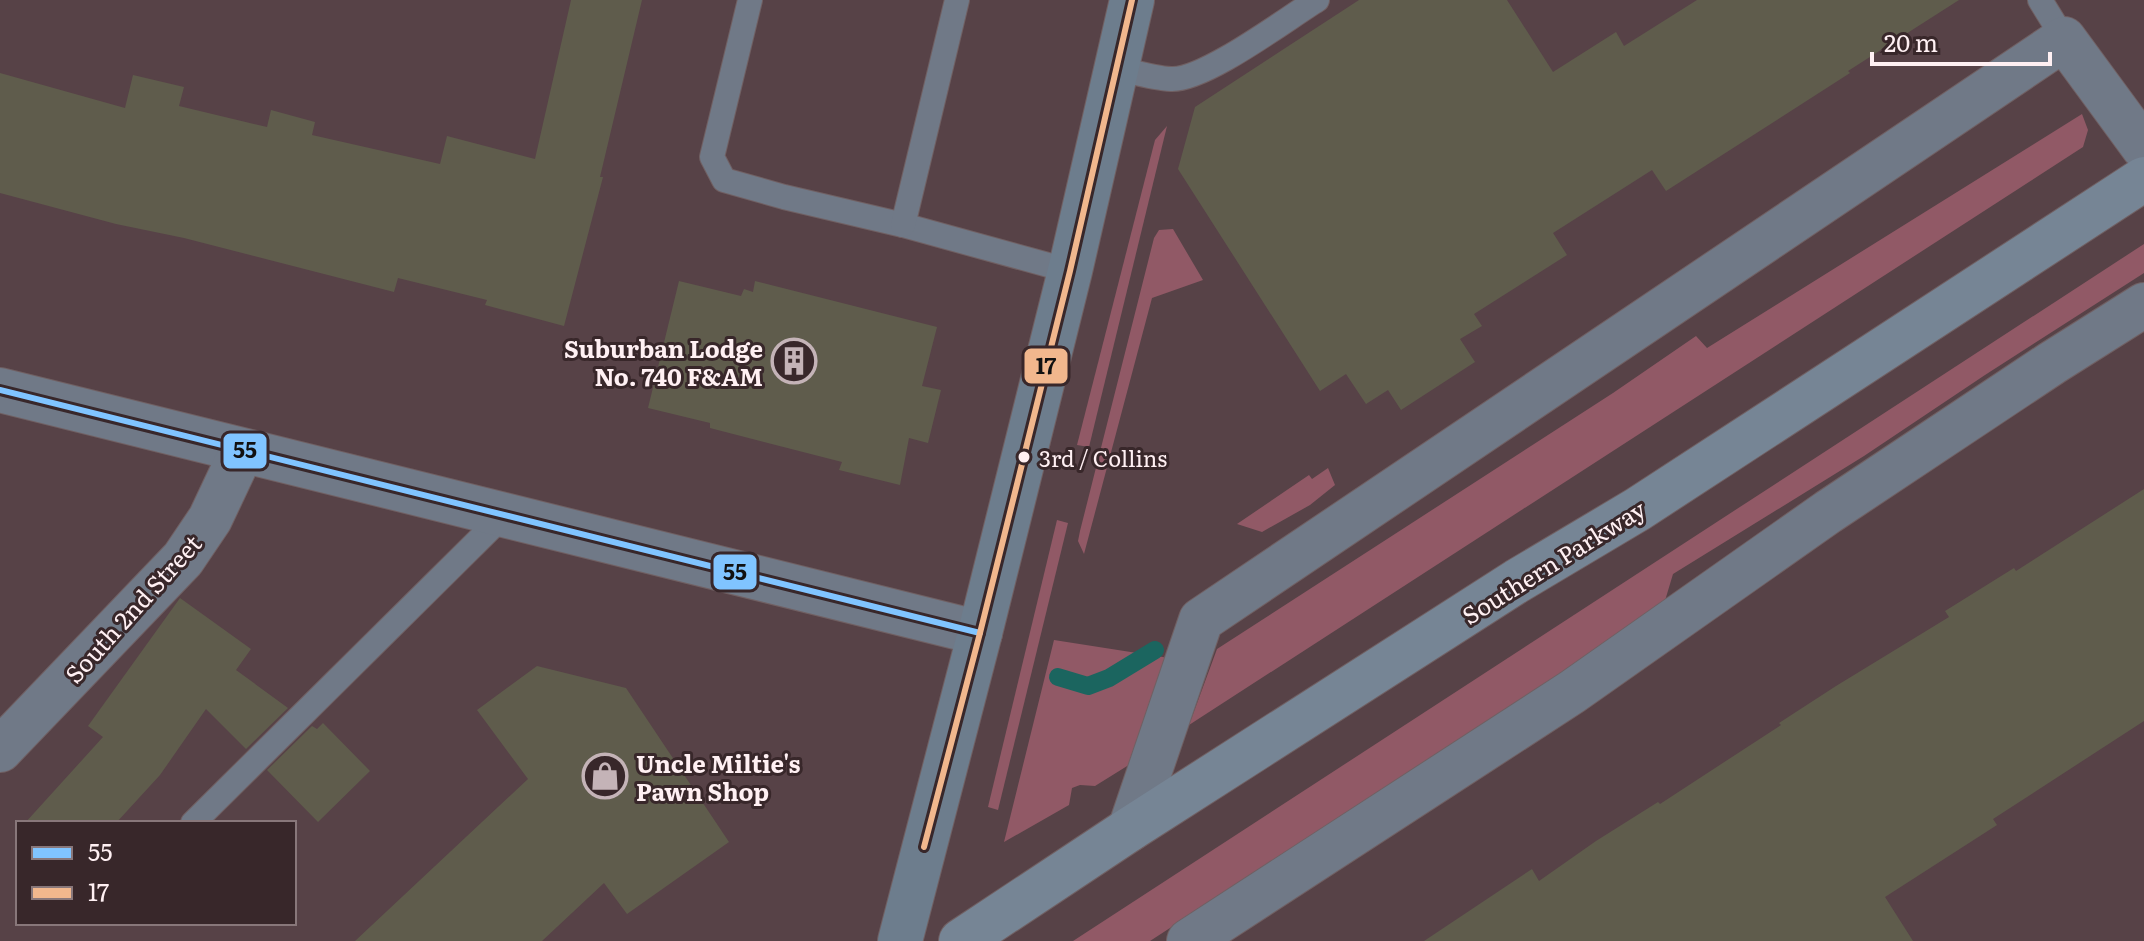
<svg xmlns="http://www.w3.org/2000/svg" width="2144" height="941" viewBox="0 0 2144 941" font-family="Literata,serif">
<style>
.green{fill:#915966}
.lines{fill:none;stroke-linecap:round;stroke-linejoin:round}
.stream{stroke:#1b655f;stroke-width:18}
.building{fill:#5f5c4c}
.service-casing{stroke:#706063;stroke-width:26}
.minor-casing{stroke:#706063;stroke-width:46}
.secondary-casing{stroke:#706063;stroke-width:46}
.primary-casing{stroke:#706063;stroke-width:46}
.service{stroke:#707987;stroke-width:24}
.minor{stroke:#707987;stroke-width:44}
.secondary{stroke:#6d7d8d;stroke-width:44}
.primary{stroke:#768595;stroke-width:44}
.bus-1-casing{stroke:#38272a;stroke-width:12}
.bus-2-casing{stroke:#38272a;stroke-width:12}
.bus-1{stroke:#80c4ff;stroke-width:6}
.bus-2{stroke:#f1b78d;stroke-width:6}
.bus-dot{fill:#fff0f3;stroke:#38272a;stroke-width:3}
.labels{text-anchor:middle;dominant-baseline:central;stroke-width:6;stroke-linejoin:round;paint-order:stroke}
.bus-label{font-size:22px;fill:#fff0f3;stroke:#38272a;text-anchor:start}
.poi-label{font-size:24px;font-weight:bold;fill:#fff0f3;stroke:#38272a;text-anchor:end}
.street-label{font-size:24px;fill:#fff0f3;stroke:#38272a}
.line-badge{stroke:#38272a;stroke-width:3}
.pale-badge-label{font-size:22px;text-anchor:middle;font-weight:bold;fill:#111}
</style>
<rect width="100%" height="100%" fill="#574247"/>
<g class="green">
<polygon points="2082,114 2088,130 2083,147 1189,725 1217,649 1613,393 1696,336 1707,348"/>
<polygon points="1167,126 1089,447 1077,445 1155,140"/>
<polygon points="1173,229 1203,280 1152,298 1084,554 1078,541 1080,531 1154,238 1159,230"/>
<polygon points="2144,244 2144,273 1985,375 1864,456 1673,574 1664,604 1603,647 1150,941 1073,941"/>
<polygon points="1328,468 1335,485 1310,505 1262,532 1237,524 1309,475 1312,479"/>
<polygon points="1057,520 1068,523 998,810 988,807"/>
<polygon points="1054,640 1169,658 1132,763 1095,786 1080,785 1072,788 1069,805 1004,842"/>
</g>
<g class="lines">
<polyline class="stream" points="1058,677 1088,686 1109,678 1155,650"/>
</g>
<g class="building">
<polygon points="571,0 642,0 600,177 603,177 564,326 485,305 487,300 398,278 394,292 184,238 116,224 0,193 0,73 125,108 133,75 184,87 179,106 267,127 271,110 315,122 312,135 440,164 447,136 535,159"/>
<polygon points="1359,0 1507,0 1553,72 1616,32 1624,46 1697,0 1959,0 1848,71 1850,73 1666,191 1652,170 1553,233 1567,255 1474,314 1482,326 1460,339 1475,362 1401,410 1388,390 1366,404 1346,374 1320,391 1178,169 1195,107"/>
<polygon points="679,281 741,296 744,289 753,292 755,281 937,327 922,386 941,390 928,443 909,438 900,485 839,470 842,462 710,428 710,423 648,408"/>
<polygon points="2144,489 2144,721 1993,819 1997,825 1885,897 1913,941 1424,941 1532,869 1539,881 1596,841 1658,802 1660,804 1781,725 1779,723 1836,686 1949,617 1945,611 2014,568 2016,571"/>
<polygon points="180,598 251,649 236,670 288,708 246,749 206,709 160,775 116,823 25,823 103,737 88,726"/>
<polygon points="537,666 626,688 729,842 627,914 604,883 542,941 355,941 528,779 477,710"/>
<polygon points="323,723 370,771 318,822 267,770 312,726 317,729"/>
</g>
<g class="lines">
<g class="service-casing">
<g id="service">
<polyline points="750,0 712,157 724,180 784,197 903,225 1070,271"/>
<polyline points="2040,0 2064,39"/>
<path d="M1116,68C1134,72 1153,78 1171,79C1204,81 1286,19 1317,0"/>
<polyline points="903,225 957,0"/>
<polyline points="193,823 503,516"/>
</g>
</g>
<g class="minor-casing">
<g id="minor">
<polyline points="0,390 980,633"/>
<polyline points="0,750 183,559 210,519 242,451"/>
<polyline points="1130,829 1201,620 2064,39 2144,148"/>
<polyline points="1189,941 1572,692 1828,512 2052,363 2144,305"/>
</g>
</g>
<g class="secondary-casing">
<polyline id="secondary" points="900,941 980,633 1070,271 1132,0"/>
</g>
<g class="primary-casing">
<polyline id="primary" points="961,941 1130,829 1517,581 1638,509 2144,179"/>
</g>
<use href="#service" class="service"/>
<use href="#minor" class="minor"/>
<use href="#secondary" class="secondary"/>
<use href="#primary" class="primary"/>
<g class="bus-1-casing">
<polyline id="bus-1" points="0,390 980,633"/>
</g>
<g class="bus-2-casing">
<polyline id="bus-2" points="924,847 980,633 1070,271 1132,0"/>
</g>
<use href="#bus-1" class="bus-1"/>
<use href="#bus-2" class="bus-2"/>
</g>
<defs>
<g id="building-ring" transform="scale(2.3)"><circle r="9.5" fill="#38272a" stroke="#c4b3b7" stroke-width="1.5"/><path d="M-4-6H4V6H1V3H-1V6H-4ZM-2.5-4.3h1.7v1.8h-1.7ZM.8-4.3h1.7v1.8H.8ZM-2.5-1h1.7V.8h-1.7ZM.8-1h1.7V.8H.8Z" fill="#c4b3b7"/></g>
<g id="shop-ring" transform="scale(2.3)"><circle r="9.5" fill="#38272a" stroke="#c4b3b7" stroke-width="1.5"/><path d="M-5-2.5h2.3a2.7 3.5 0 0 1 5.4 0H5L5.5 6h-11ZM-1.5-2.5h3a1.5 2.3 0 0 0-3 0Z" fill="#c4b3b7"/></g>
</defs>
<g fill-rule="evenodd">
<use href="#building-ring" x="794" y="361"/>
<use href="#shop-ring" x="605" y="776"/>
</g>
<circle class="bus-dot" cx="1024" cy="457" r="7"/>
<g class="labels">
<g class="bus-label">
<text x="1039" y="457">3rd / Collins</text>
</g>
<g class="poi-label">
<text x="763" y="347">Suburban Lodge<tspan x="763" dy="28">No. 740 F&amp;AM</tspan></text>
<text x="636" y="762" text-anchor="start">Uncle Miltie's<tspan x="636" dy="28">Pawn Shop</tspan></text>
</g>
<g class="street-label">
<text transform="translate(1553 561) rotate(-32)">Southern Parkway</text>
<text transform="translate(132 608) rotate(-48)">South 2nd Street</text>
</g>
</g>
<g class="line-badge">
<rect x="1023" y="347" width="46" height="38" rx="8" fill="#f1b78d"/>
<rect x="222" y="432" width="46" height="38" rx="8" fill="#80c4ff"/>
<rect x="712" y="553" width="46" height="38" rx="8" fill="#80c4ff"/>
</g>
<g class="pale-badge-label">
<text x="1046" y="374">17</text>
<text x="245" y="458">55</text>
<text x="735" y="580">55</text>
</g>
<rect x="16" y="821" width="280" height="104" fill="#38272a" stroke="#88777a" stroke-width="2"/>
<rect x="32" y="847" width="40" height="12" fill="#80c4ff" stroke="#88777a" stroke-width="2"/>
<text x="88" y="861" font-size="24" fill="#fff0f3">55</text>
<rect x="32" y="887" width="40" height="12" fill="#f1b78d" stroke="#88777a" stroke-width="2"/>
<text x="88" y="901" font-size="24" fill="#fff0f3">17</text>
<path d="M1872 52v12h178v-12" fill="none" stroke="#fff0f3" stroke-width="4"/>
<text x="1884" y="52" font-size="24" fill="#fff0f3" stroke="#38272a" stroke-width="6" paint-order="stroke">20 m</text>
</svg>
